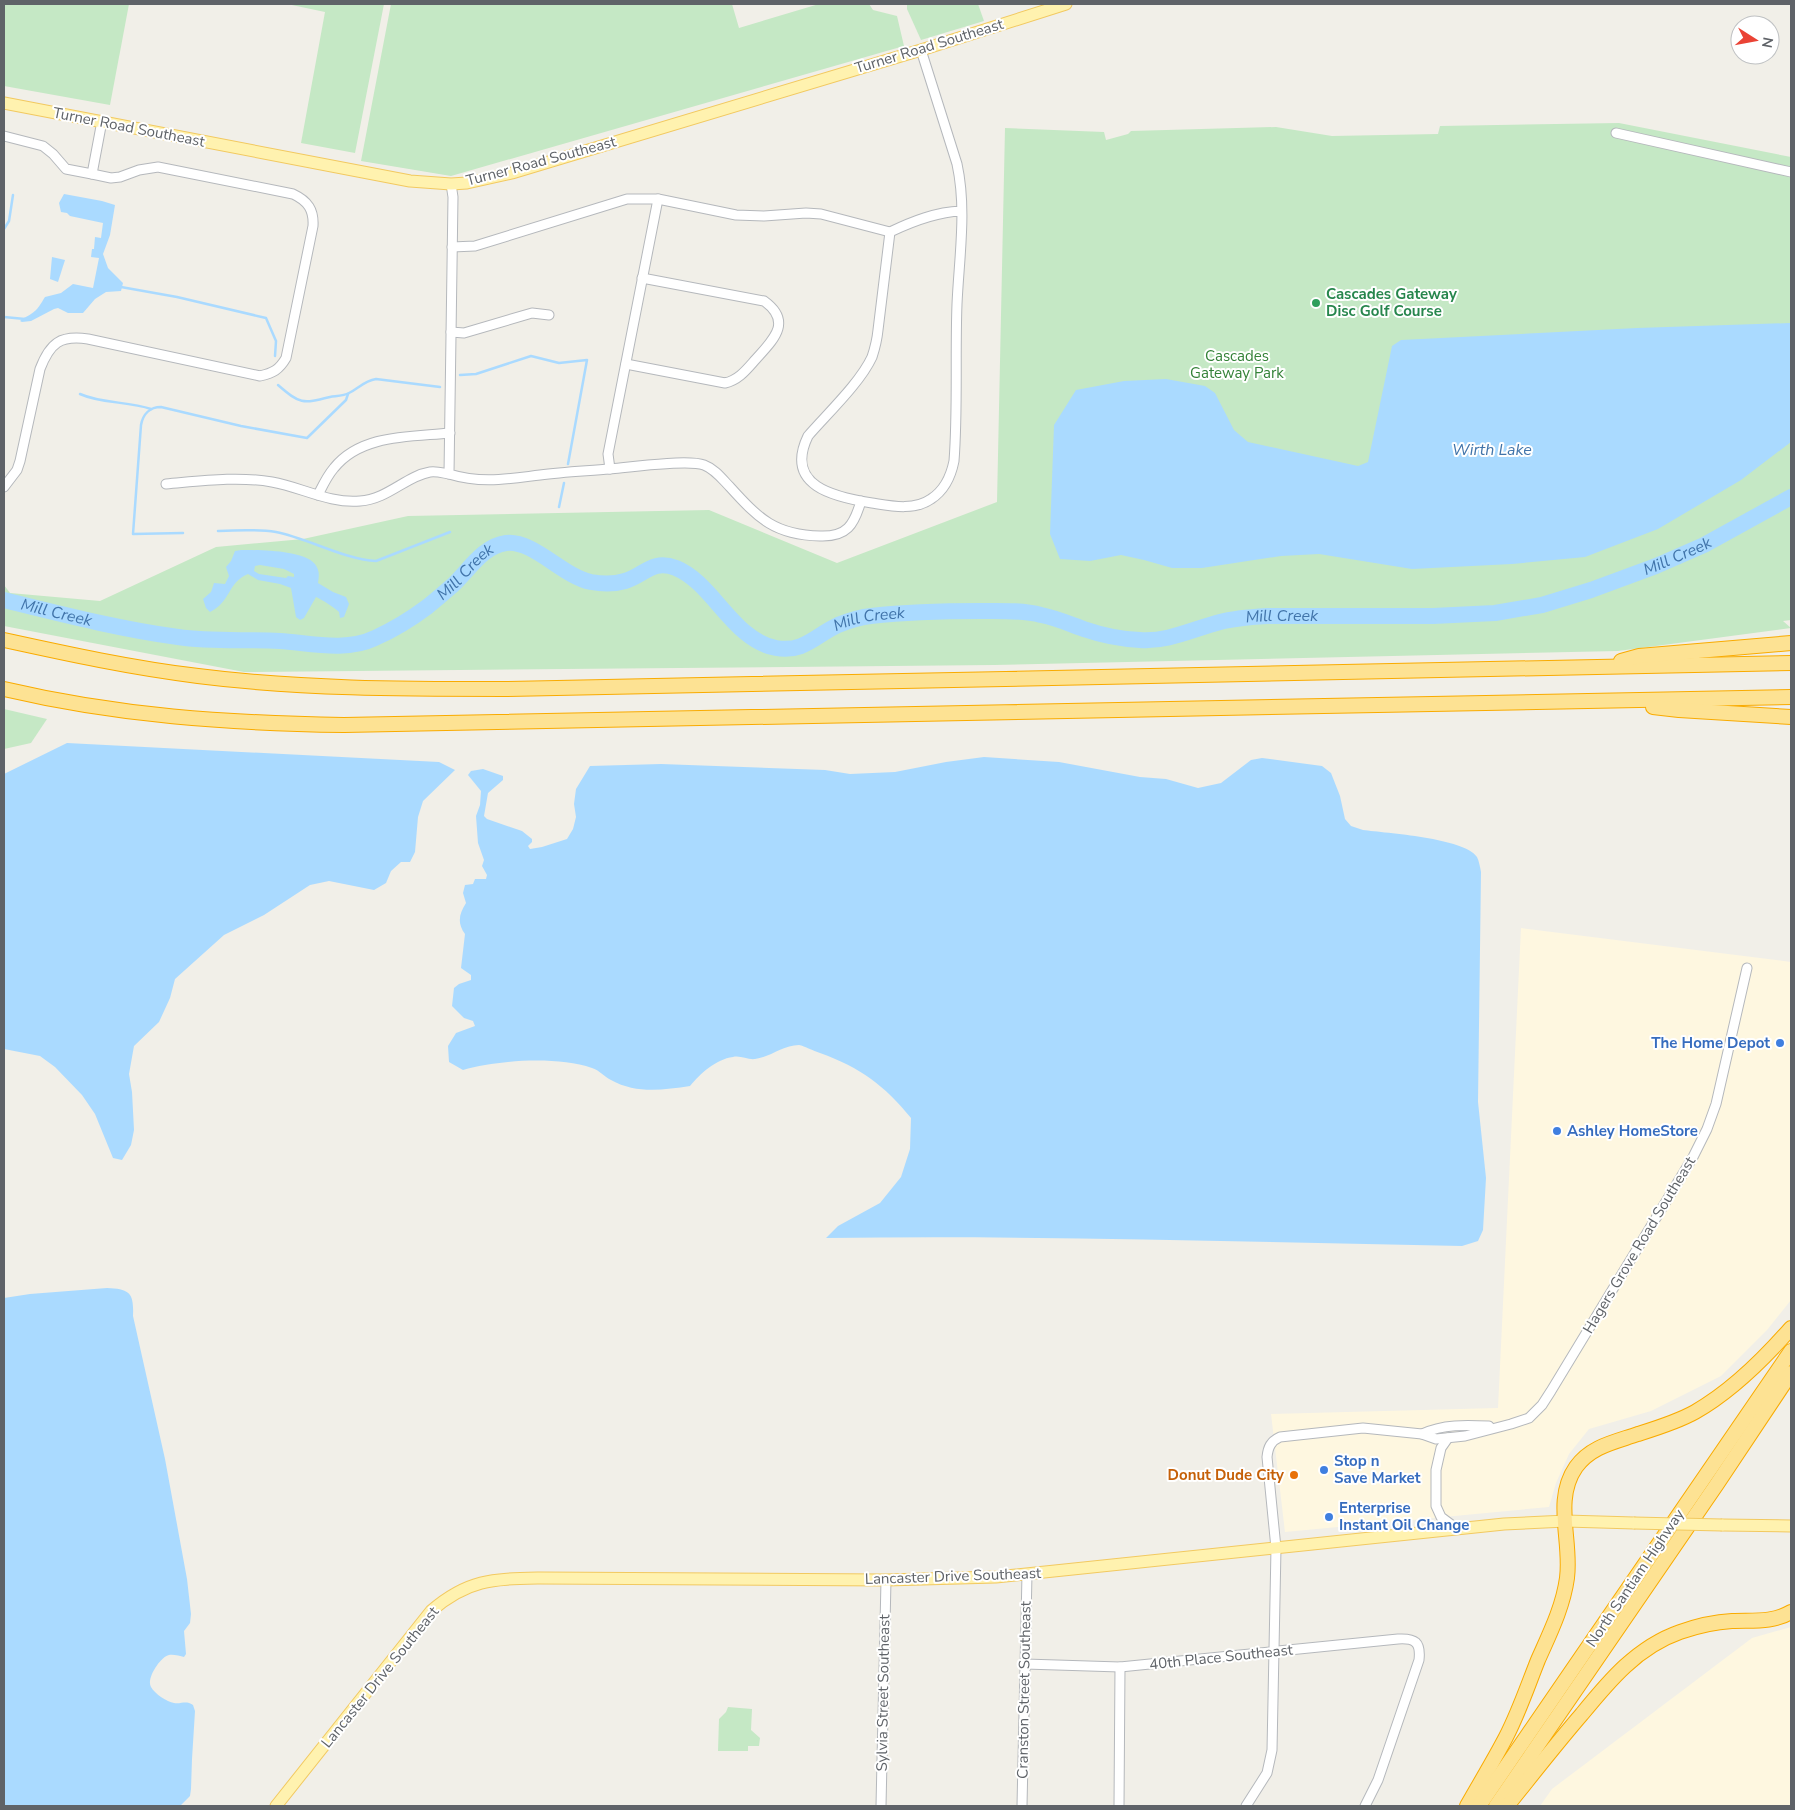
<svg xmlns="http://www.w3.org/2000/svg" width="1795" height="1810" viewBox="0 0 1795 1810" font-family="'Nunito Sans',sans-serif">
<style>
.commercial{fill:#fef7e0}
.green{fill:#c5e8c5}
.water{fill:#aadaff;fill-rule:evenodd}
.lines{fill:none;stroke-linecap:round;stroke-linejoin:round}
.stream{stroke:#aadaff;stroke-width:2.5}
.river{stroke:#aadaff;stroke-width:16}
.minor-casing{stroke:#b5b8bc;stroke-width:11}
.major-casing{stroke:#f2c960;stroke-width:13}
.highway-casing{stroke:#f9ab00;stroke-width:16}
.minor{stroke:#fff;stroke-width:9}
.major{stroke:#fff2af;stroke-width:11}
.highway{stroke:#fde293;stroke-width:14}
.major-bridge-casing{stroke:#f2c960;stroke-width:13;stroke-linecap:butt}
.major-bridge{stroke:#fff2af;stroke-width:11}
.leisure-dot{fill:#2e9e5b;stroke:#fff;stroke-width:2}
.shop-dot{fill:#3f7fe0;stroke:#fff;stroke-width:2}
.food-dot{fill:#e8710a;stroke:#fff;stroke-width:2}
.labels{text-anchor:middle;dominant-baseline:central;stroke-width:4;stroke-linejoin:round;paint-order:stroke}
.street-label{font-size:15px;fill:#5f6368;stroke:#fff}
.leisure-label{font-size:15px;font-weight:bold;fill:#27864d;stroke:#fff;text-anchor:start}
.park-label{font-size:15px;fill:#348238;stroke:#fff}
.shop-label{font-size:15px;font-weight:bold;fill:#366cbe;stroke:#fff;text-anchor:start}
.food-label{font-size:15px;font-weight:bold;fill:#c56008;stroke:#fff;text-anchor:end}
.water-label{font-size:16px;font-style:italic;fill:#4174aa;stroke:#fff}
</style>
<rect width="100%" height="100%" fill="#f1efe8"/>
<g class="commercial">
<polygon points="1521,928 1791,962 1791,1300 1767,1330 1721,1376 1651,1411 1589,1429 1569,1454 1556,1483 1549,1507 1285,1532 1271,1414 1498,1408"/>
<polygon points="1791,1627 1791,1806 1540,1806 1552,1789 1752,1638"/>
</g>
<g class="green">
<polygon points="4,4 129,4 110,105 4,86"/>
<polygon points="287,4 384,4 355,153 301,143 325,12"/>
<polygon points="391,4 732,4 739,28 819,4 869,4 873,10 897,16 904,46 451,176 361,161"/>
<polygon points="907,4 978,4 984,21 921,40 907,9"/>
<polygon points="1619,123 1791,157 1791,620 1783,621 1791,628 1618,651 994,665 244,672 4,626 4,585 10,593 100,601 216,547 303,539 408,516 709,510 837,563 997,502 1005,128 1104,132 1106,140 1128,134 1131,131 1276,127 1332,136 1438,134 1440,126"/>
<polygon points="4,709 47,719 31,743 4,749"/>
<polygon points="728,1707 752,1709 751,1730 760,1738 759,1746 748,1746 748,1751 718,1751 719,1719 726,1712"/>
</g>
<g class="water">
<path d="M64,194L102,201L115,205L110,235L103,254L108,268L123,283L121,291L106,292L95,299L83,313H68L58,308L54,309L31,321L22,322L20,321C24,317 27,317 31,314C38,310 41,303 45,297L61,293L73,284L93,288L99,258L91,257L92,249H94L95,237L101,238L103,223L70,216L67,213L61,212L59,203Z"/>
<polygon points="52,257 65,260 58,282 50,279"/>
<polygon points="1791,323 1791,442 1741,480 1658,529 1585,557 1512,564 1412,569 1319,554 1281,556 1202,568 1172,568 1144,560 1121,555 1090,561 1060,559 1050,534 1054,425 1076,390 1124,381 1166,379 1205,386 1215,393 1234,430 1248,442 1358,466 1368,462 1392,346 1401,340 1637,328"/>
<path d="M241,550C259,550 303,550 315,564C320,571 319,576 318,583L333,592L346,597L349,604L344,617L340,618L339,612C335,608 321,599 316,597L304,618L300,620L296,617L291,588L280,584L258,580L248,574C227,583 231,602 210,612L206,608L203,599L211,592L214,583L225,584L229,576L226,567L231,561L235,551ZM260,565L284,569L294,574V577L288,576L286,578L259,574L254,571L255,566Z"/>
<polygon points="67,743 439,762 455,770 423,801 418,817 415,852 410,862 401,862 391,871 386,883 374,890 329,881 310,885 264,915 224,935 175,979 170,998 159,1022 134,1046 129,1074 132,1092 134,1130 131,1145 122,1160 113,1158 95,1114 82,1095 55,1067 40,1056 4,1049 4,774"/>
<path d="M984,757L1059,762L1140,777L1166,779L1198,788L1221,783L1251,760L1262,758L1322,766L1331,773L1340,796L1345,819L1351,826L1363,830C1386,833 1465,838 1477,857C1479,861 1480,867 1481,872L1478,1102L1486,1178L1483,1230L1478,1241L1462,1246C1250,1242 1038,1235 826,1238L838,1226L880,1203L901,1177L910,1149L911,1118C884,1085 861,1068 820,1053C813,1051 805,1046 799,1045C783,1045 771,1057 755,1059C748,1060 740,1055 733,1057C716,1059 700,1074 690,1086C663,1090 636,1094 611,1080C605,1077 599,1070 592,1068C556,1056 499,1060 463,1070L449,1062L448,1046L456,1033L475,1026L473,1021L464,1018L452,1006L454,988L459,984L471,980V975L461,968L465,934C457,923 459,914 466,903L463,893L465,885L473,884L475,879H486L487,875L482,866L484,860L478,843L476,816L480,805L481,791L468,775L471,771L483,769L503,776V780L488,793L484,816L487,819L522,831L532,839V842L528,846L530,849L542,847L567,839L573,829L576,817L574,804L576,789L590,766L661,764L825,770L850,774L895,772L946,762Z"/>
<path d="M107,1288C130,1289 134,1293 133,1316L165,1459L187,1579L191,1614L190,1623L184,1631L186,1654L184,1657C180,1656 173,1654 169,1655C160,1657 146,1679 151,1687C155,1694 167,1702 174,1703C182,1704 186,1700 193,1705L195,1711L192,1759L191,1789L190,1796L180,1806H4V1298L30,1294Z"/>
</g>
<g class="lines">
<g class="stream">
<polyline points="4,229 9,221 13,195"/>
<polyline points="121,287 177,297 266,318 276,341 275,356"/>
<polyline points="4,317 25,319"/>
<polyline points="460,375 476,374 531,356 559,363 587,360 568,464"/>
<path d="M278,385C300,404 302,404 330,397C336,396 344,396 349,393C359,388 364,381 376,379L440,387"/>
<path d="M80,394C102,404 128,401 151,409"/>
<polyline points="559,507 564,483"/>
<path d="M218,531C238,530 257,529 276,532C307,538 346,560 376,561L450,532"/>
<path d="M183,533L133,534L141,425C143,414 150,407 161,407L241,426L307,438L346,400L348,394"/>
</g>
<path class="river" id="s1" d="M4,600C61,614 119,629 178,637C211,642 246,639 280,641C310,643 346,652 375,638C393,630 411,619 427,607C436,600 445,592 453,585C469,570 483,546 506,543C534,540 562,576 591,582C602,584 615,584 625,581C645,575 652,559 676,568C713,583 733,640 776,648C804,653 816,635 838,625C848,621 860,617 871,616C907,612 944,611 980,611C1000,611 1022,610 1041,615C1057,618 1072,625 1087,630C1104,636 1122,639 1140,640C1168,642 1193,629 1220,622C1235,618 1251,617 1267,616H1433L1495,613L1542,605L1591,590L1656,566L1704,545L1791,497"/>
<g class="minor-casing">
<g id="minor">
<path d="M921,50L957,164C967,210 959,258 957,304C955,356 958,409 954,461C951,476 945,490 931,499C914,511 891,506 872,503C834,497 784,486 808,436C827,414 860,383 872,357C875,348 877,340 878,330L890,232C913,221 936,212 961,211"/>
<polyline points="1616,133 1791,172"/>
<path d="M4,136L43,146L53,154L66,169L92,174L111,178L120,177L139,170L158,167L293,194C308,201 314,210 313,226L286,358C279,370 273,373 260,376L88,339C60,335 50,343 40,369L20,461L17,470L4,487"/>
<polyline points="92,174 102,121"/>
<path d="M451,184L453,197L449,474C482,484 507,479 540,475C563,472 587,471 610,469"/>
<polyline points="452,247 475,246 627,199 658,199"/>
<polyline points="451,332 464,333 532,313 549,315"/>
<path d="M626,364L725,383C739,380 747,369 756,359C773,340 793,322 764,301L642,278"/>
<path d="M166,484C201,481 237,476 272,482C301,487 330,504 360,501C388,499 406,476 430,472C436,471 443,473 449,474"/>
<path d="M318,495C323,485 327,476 334,468C361,434 411,437 450,433"/>
<path d="M861,501C854,525 847,537 820,536C775,535 759,519 730,487C723,480 715,469 704,465C688,459 630,467 610,469L608,454L658,199L736,215L764,216L806,213L821,214L890,232"/>
<path d="M1422,1434C1443,1424 1466,1425 1489,1426"/>
<polyline points="1448,1438 1441,1448 1436,1470 1436,1506 1441,1517 1457,1529"/>
<path d="M1025,1664L1120,1667L1398,1639C1415,1638 1421,1642 1419,1660L1378,1780L1365,1806"/>
<polyline points="881,1806 886,1580"/>
<polyline points="1022,1806 1027,1574"/>
<polyline points="1119,1806 1120,1667"/>
<path d="M1246,1806L1267,1773L1272,1750L1276,1548L1267,1457C1268,1447 1271,1441 1280,1437L1363,1428L1422,1434L1436,1439L1465,1436L1511,1424L1529,1418L1542,1405L1551,1391L1693,1157L1707,1129L1716,1104L1747,968"/>
</g>
</g>
<g class="major-casing">
<g id="major">
<polyline points="4,103 410,181 451,184 467,183 512,173 921,50 1066,4"/>
<polyline points="1722,1525 1791,1526"/>
<path d="M276,1806L431,1611C468,1579 493,1579 540,1578L886,1580L996,1577L1504,1524L1566,1521L1634,1523"/>
</g>
</g>
<g class="highway-casing">
<g id="highway">
<path d="M4,640C68,654 132,668 198,676C300,689 402,689 505,689L1791,663"/>
<polyline points="1621,661 1639,656 1791,643"/>
<path d="M4,689C119,716 226,723 344,725L1791,697"/>
<polyline points="1653,707 1679,710 1791,717"/>
<path d="M1467,1806C1480,1783 1494,1760 1506,1737C1519,1712 1528,1685 1538,1660C1550,1633 1563,1607 1567,1578C1572,1541 1553,1500 1576,1467C1591,1446 1615,1442 1638,1434C1657,1428 1677,1422 1695,1412C1732,1391 1763,1360 1791,1328"/>
<polyline points="1479,1806 1791,1351"/>
<polyline points="1496,1806 1717,1484 1791,1373"/>
<path d="M1507,1806C1532,1775 1556,1744 1582,1714C1609,1681 1637,1647 1680,1632C1697,1626 1714,1622 1732,1621C1753,1620 1772,1623 1791,1612"/>
</g>
</g>
<use href="#minor" class="minor"/>
<use href="#major" class="major"/>
<use href="#highway" class="highway"/>
<g class="major-bridge-casing">
<polyline id="major-bridge" points="1634,1523 1722,1525"/>
</g>
<use href="#major-bridge" class="major-bridge"/>
</g>
<circle class="leisure-dot" cx="1316" cy="303" r="5"/>
<g class="shop-dot">
<circle cx="1780" cy="1043" r="5"/>
<circle cx="1557" cy="1131" r="5"/>
<circle cx="1324" cy="1470" r="5"/>
<circle cx="1329" cy="1517" r="5"/>
</g>
<circle class="food-dot" cx="1294" cy="1475" r="5"/>
<g class="labels">
<g class="street-label">
<text transform="translate(929 46) rotate(-17)">Turner Road Southeast</text>
<text transform="translate(129 127) rotate(11)">Turner Road Southeast</text>
<text transform="translate(541 161) rotate(-15)">Turner Road Southeast</text>
<text transform="translate(1639 1245) rotate(-59)">Hagers Grove Road Southeast</text>
<text transform="translate(953 1576) rotate(-2)">Lancaster Drive Southeast</text>
<text transform="translate(1635 1578) rotate(-56)">North Santiam Highway</text>
<text transform="translate(1221 1657) rotate(-6)">40th Place Southeast</text>
<text transform="translate(380 1677) rotate(-51)">Lancaster Drive Southeast</text>
<text transform="translate(1024 1690) rotate(-89)">Cranston Street Southeast</text>
<text transform="translate(883 1693) rotate(-89)">Sylvia Street Southeast</text>
</g>
<g class="leisure-label">
<text x="1326" y="294">Cascades Gateway<tspan x="1326" dy="17">Disc Golf Course</tspan></text>
</g>
<g class="park-label">
<text x="1237" y="356">Cascades<tspan x="1237" dy="17">Gateway Park</tspan></text>
</g>
<g class="shop-label">
<text x="1770" y="1043" text-anchor="end">The Home Depot</text>
<text x="1567" y="1131">Ashley HomeStore</text>
<text x="1334" y="1461">Stop n<tspan x="1334" dy="17">Save Market</tspan></text>
<text x="1339" y="1508">Enterprise<tspan x="1339" dy="17">Instant Oil Change</tspan></text>
</g>
<g class="food-label">
<text x="1284" y="1475">Donut Dude City</text>
</g>
<g class="water-label">
<text x="1492" y="450">Wirth Lake</text>
<text stroke="none"><textPath href="#s1" startOffset="1779">Mill Creek</textPath></text>
<text stroke="none"><textPath href="#s1" startOffset="489">Mill Creek</textPath></text>
<text stroke="none"><textPath href="#s1" startOffset="54">Mill Creek</textPath></text>
<text stroke="none"><textPath href="#s1" startOffset="1374">Mill Creek</textPath></text>
<text stroke="none"><textPath href="#s1" startOffset="954">Mill Creek</textPath></text>
</g>
</g>
<rect width="1795" height="1810" fill="none" stroke="#5f6368" stroke-width="10"/>
<g transform="translate(1755 40) rotate(101)"><circle r="24" fill="#ffffff" stroke="#bfc1c3"/>
<path d="M0-4L9 19L0 12L-9 19Z" fill="#ea4335"/>
<text y="-8" font-size="14" font-weight="bold" text-anchor="middle" fill="#5f6368">N</text>
</g>
</svg>
